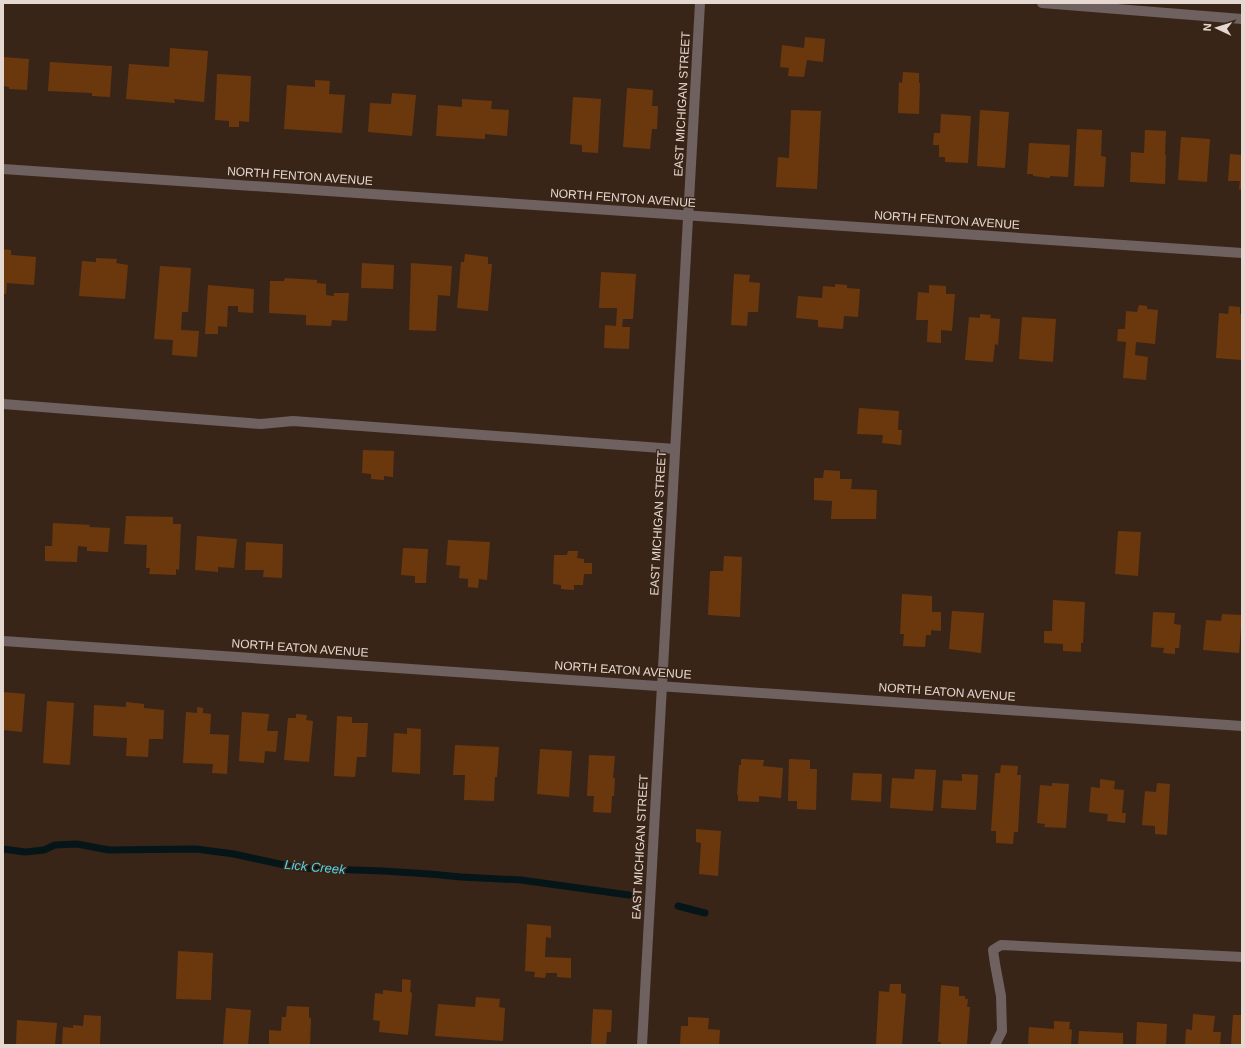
<svg xmlns="http://www.w3.org/2000/svg" width="1245" height="1048" viewBox="0 0 1245 1048" font-family="Arial,sans-serif">
<style>
.lines{fill:none;stroke-linecap:round;stroke-linejoin:round}
.stream{stroke:#061618;stroke-width:7}
.building{fill:#6b380e}
.service{stroke:#6e615f;stroke-width:10}
.minor{stroke:#6e615f;stroke-width:10}
.tertiary{stroke:#6e615f;stroke-width:10}
.labels{text-anchor:middle;dominant-baseline:central;stroke-width:3;stroke-linejoin:round;paint-order:stroke}
.street-label{font-size:12px;fill:#e5d8d0;stroke:#392518}
.water-label{font-size:13px;font-style:italic;fill:#53d4e2;stroke:#392518}
</style>
<rect width="100%" height="100%" fill="#392518"/>
<g class="lines">
<g class="stream">
<polyline points="3,849 25,852 44,850 55,845 77,844 109,850 196,849 234,854 298,868 383,871 430,874 461,877 521,880 629,895"/>
<polyline points="678,906 705,913"/>
</g>
</g>
<g class="building">
<polygon points="805,37 825,39 823,62 807,60 804,77 788,76 789,68 780,67 782,45 804,48"/>
<polygon points="170,48 208,51 204,102 174,99 175,103 126,99 129,64 169,67"/>
<polygon points="3,57 29,59 27,90 9,89 9,87 3,86"/>
<polygon points="50,62 112,66 110,97 92,96 92,93 48,91"/>
<polygon points="903,72 919,73 919,83 920,83 919,114 898,113 899,82 902,83"/>
<polygon points="217,74 251,76 249,122 239,121 239,127 229,127 229,121 215,120"/>
<polygon points="315,80 330,81 329,94 345,95 342,133 284,129 287,85 315,87"/>
<polygon points="627,88 653,90 652,106 658,106 657,129 652,129 650,149 623,147"/>
<polygon points="392,93 416,95 412,136 368,132 370,103 391,104"/>
<polygon points="573,97 601,99 598,153 582,152 582,145 570,144"/>
<polygon points="462,99 492,101 491,109 509,110 507,136 485,134 485,139 436,136 438,105 462,107"/>
<polygon points="791,110 821,111 817,189 776,187 778,157 789,158"/>
<polygon points="980,110 1009,112 1005,168 977,166"/>
<polygon points="941,114 971,116 968,163 945,162 945,157 939,157 939,145 933,145 934,133 940,133"/>
<polygon points="1077,129 1102,130 1101,156 1106,157 1104,187 1074,186"/>
<polygon points="1145,130 1166,131 1165,155 1166,155 1165,184 1130,182 1131,152 1144,153"/>
<polygon points="1181,137 1210,139 1207,182 1178,180"/>
<polygon points="1029,143 1070,145 1068,177 1050,176 1050,178 1033,176 1033,174 1027,174"/>
<polygon points="1230,154 1242,155 1242,190 1239,189 1240,181 1228,181"/>
<polygon points="3,249 11,250 11,255 36,257 34,285 7,283 6,294 3,294"/>
<polygon points="465,254 488,257 488,264 492,264 488,311 457,308 461,262 464,262"/>
<polygon points="96,258 117,259 116,263 128,265 125,299 79,296 82,261 96,262"/>
<polygon points="362,263 394,265 393,289 361,288"/>
<polygon points="411,263 452,266 450,296 438,295 436,331 409,330"/>
<polygon points="160,266 191,268 188,312 182,312 181,330 199,331 197,357 172,355 173,340 154,339"/>
<polygon points="601,272 636,274 633,319 623,319 622,327 630,327 629,349 604,348 605,325 616,326 617,308 599,308"/>
<polygon points="734,274 750,275 749,282 760,283 758,312 748,312 747,326 731,325"/>
<polygon points="285,278 317,280 317,283 326,284 326,295 334,296 334,293 349,293 347,321 332,320 331,326 306,325 306,315 269,313 270,281 284,281"/>
<polygon points="835,284 847,285 847,288 860,289 858,317 844,316 843,329 818,327 818,320 796,318 798,296 822,298 823,286 835,287"/>
<polygon points="208,285 254,289 253,313 238,312 238,306 228,306 227,327 218,326 218,334 205,334"/>
<polygon points="929,285 946,286 946,294 955,294 952,331 941,330 941,343 927,342 928,320 916,320 918,292 929,293"/>
<polygon points="1139,305 1147,306 1147,309 1158,310 1155,344 1136,342 1135,355 1148,357 1146,380 1123,378 1126,342 1117,341 1118,329 1125,329 1126,311 1137,312"/>
<polygon points="1229,306 1240,307 1240,314 1242,314 1242,360 1216,358 1219,313 1228,314"/>
<polygon points="980,314 991,315 990,318 1000,319 998,345 995,344 993,362 965,360 969,317 980,318"/>
<polygon points="1022,317 1056,319 1053,362 1019,359"/>
<polygon points="859,408 899,411 898,430 902,430 901,445 882,443 883,435 857,434"/>
<polygon points="363,450 394,451 393,477 384,476 384,480 371,479 371,474 362,473"/>
<polygon points="824,470 840,471 840,479 852,479 851,489 877,490 876,519 831,519 832,501 814,500 814,478 823,478"/>
<polygon points="126,516 173,517 173,524 181,524 179,570 176,569 176,575 149,574 150,568 146,568 147,545 124,544"/>
<polygon points="53,523 90,525 89,527 110,528 108,552 87,551 87,547 78,546 77,562 45,561 45,546 52,546"/>
<polygon points="1118,531 1141,532 1138,576 1115,574"/>
<polygon points="197,536 237,539 234,568 218,567 218,572 195,570"/>
<polygon points="448,540 490,542 487,580 479,579 478,588 468,587 468,579 459,578 460,566 446,565"/>
<polygon points="246,542 283,544 282,578 263,577 264,570 245,570"/>
<polygon points="403,548 428,549 426,583 415,583 415,576 401,575"/>
<polygon points="568,551 578,551 577,558 584,559 584,563 592,563 592,574 584,574 583,585 574,585 574,590 561,589 561,585 553,584 554,555 567,555"/>
<polygon points="724,556 742,557 740,617 708,615 710,571 723,571"/>
<polygon points="902,594 932,596 932,612 941,612 941,631 931,630 931,635 926,635 925,647 903,646 904,634 900,634"/>
<polygon points="1053,600 1085,602 1083,643 1081,643 1081,652 1063,651 1063,644 1044,643 1044,631 1052,631"/>
<polygon points="952,611 984,613 981,653 949,649"/>
<polygon points="1153,612 1175,613 1174,624 1181,625 1179,648 1175,648 1175,654 1163,653 1164,648 1151,647"/>
<polygon points="1222,614 1242,615 1239,653 1203,650 1206,620 1221,621"/>
<polygon points="3,692 25,694 22,732 3,730"/>
<polygon points="47,701 74,703 70,765 43,763"/>
<polygon points="126,702 144,704 144,708 164,710 163,739 149,739 148,757 126,756 127,738 93,736 94,705 126,707"/>
<polygon points="197,707 203,708 203,713 211,714 210,734 229,735 227,774 212,773 213,764 183,763 186,712 197,713"/>
<polygon points="242,712 269,714 267,731 278,731 276,752 265,751 264,763 239,761"/>
<polygon points="296,714 307,715 306,720 313,721 309,762 284,760 288,718 296,718"/>
<polygon points="337,716 352,717 352,723 368,723 366,757 357,757 355,777 334,776"/>
<polygon points="407,728 421,729 420,774 392,772 394,733 407,734"/>
<polygon points="455,745 499,747 497,777 495,777 494,801 464,800 465,775 453,775"/>
<polygon points="540,749 572,751 569,797 537,794"/>
<polygon points="589,755 615,756 613,778 615,778 614,796 612,796 611,813 593,812 594,796 587,796"/>
<polygon points="741,759 764,760 763,766 783,768 781,798 759,796 759,802 738,801 738,795 737,795 739,765 741,765"/>
<polygon points="789,759 810,760 810,769 817,769 816,810 797,809 797,801 788,801"/>
<polygon points="1001,765 1018,766 1017,775 1021,775 1018,832 1014,832 1013,844 996,843 996,831 991,831 995,773 1000,773"/>
<polygon points="915,769 936,770 933,811 890,808 892,778 914,779"/>
<polygon points="853,773 882,774 881,802 851,800"/>
<polygon points="962,774 978,775 976,810 941,808 943,780 962,781"/>
<polygon points="1100,779 1115,781 1114,789 1124,790 1122,813 1126,813 1125,823 1107,821 1108,814 1089,812 1091,787 1100,788"/>
<polygon points="1052,783 1069,784 1066,828 1044,827 1045,824 1037,823 1040,785 1052,786"/>
<polygon points="1157,783 1170,784 1167,835 1155,834 1155,826 1142,825 1145,791 1156,792"/>
<polygon points="696,829 721,831 718,876 699,874 701,843 696,842"/>
<polygon points="527,924 551,926 551,938 546,937 545,957 571,958 571,978 557,977 557,973 546,973 545,978 534,977 535,972 525,971"/>
<polygon points="178,951 213,953 211,1000 176,999"/>
<polygon points="402,979 411,980 410,992 412,993 408,1035 379,1032 380,1021 373,1020 375,993 383,994 383,990 402,992"/>
<polygon points="890,984 901,984 901,993 906,994 902,1045 876,1045 879,991 889,992"/>
<polygon points="941,985 959,987 959,996 965,996 965,999 968,999 967,1007 970,1007 967,1044 966,1045 941,1045 941,1042 938,1042"/>
<polygon points="476,997 500,999 499,1007 505,1008 503,1041 435,1036 438,1004 475,1007"/>
<polygon points="287,1006 309,1007 309,1018 311,1018 310,1045 269,1045 269,1030 281,1031 282,1017 286,1017"/>
<polygon points="226,1008 251,1010 248,1045 223,1045"/>
<polygon points="593,1009 612,1010 611,1032 607,1032 606,1045 591,1045"/>
<polygon points="1193,1014 1215,1016 1213,1032 1221,1032 1220,1045 1185,1045 1186,1029 1192,1030"/>
<polygon points="84,1015 101,1016 100,1045 62,1045 63,1027 73,1028 73,1025 83,1026"/>
<polygon points="1233,1015 1242,1015 1242,1045 1231,1045"/>
<polygon points="688,1017 709,1018 708,1029 720,1030 719,1045 680,1045 681,1026 688,1026"/>
<polygon points="17,1020 57,1023 55,1045 16,1045"/>
<polygon points="1054,1021 1070,1022 1069,1029 1072,1030 1071,1045 1028,1045 1029,1027 1054,1029"/>
<polygon points="1137,1022 1167,1024 1166,1045 1136,1045"/>
<polygon points="1079,1031 1123,1033 1123,1045 1078,1045"/>
</g>
<g class="lines">
<g class="service">
<polyline points="1042,3 1242,19"/>
<polyline points="3,404 261,424 293,421 675,449"/>
<polyline points="995,1045 1002,1031 1001,996 995,964 993,950 1001,945 1242,957"/>
</g>
<g class="minor">
<polyline points="3,641 1242,726"/>
<polyline points="642,1045 700,3"/>
</g>
<polyline class="tertiary" points="3,169 1242,253"/>
</g>
<g class="labels">
<g class="street-label">
<text transform="translate(682 104) rotate(-87)">EAST MICHIGAN STREET</text>
<text transform="translate(300 176) rotate(4)">NORTH FENTON AVENUE</text>
<text transform="translate(623 198) rotate(4)">NORTH FENTON AVENUE</text>
<text transform="translate(947 220) rotate(4)">NORTH FENTON AVENUE</text>
<text transform="translate(658 523) rotate(-87)">EAST MICHIGAN STREET</text>
<text transform="translate(300 648) rotate(4)">NORTH EATON AVENUE</text>
<text transform="translate(623 670) rotate(4)">NORTH EATON AVENUE</text>
<text transform="translate(947 692) rotate(4)">NORTH EATON AVENUE</text>
<text transform="translate(640 847) rotate(-87)">EAST MICHIGAN STREET</text>
</g>
<g class="water-label">
<text transform="translate(315 867) rotate(5)">Lick Creek</text>
</g>
</g>
<rect width="1245" height="1048" fill="none" stroke="#e5d8d0" stroke-width="8"/>
<g transform="translate(1217 28) rotate(274)" stroke="#392518" stroke-width="3" paint-order="stroke">
<path d="M0-3L7 15L0 10L-7 15Z" fill="#e5d8d0"/>
<text y="-6" font-size="11" font-weight="bold" text-anchor="middle" fill="#e5d8d0">N</text>
</g>
</svg>
